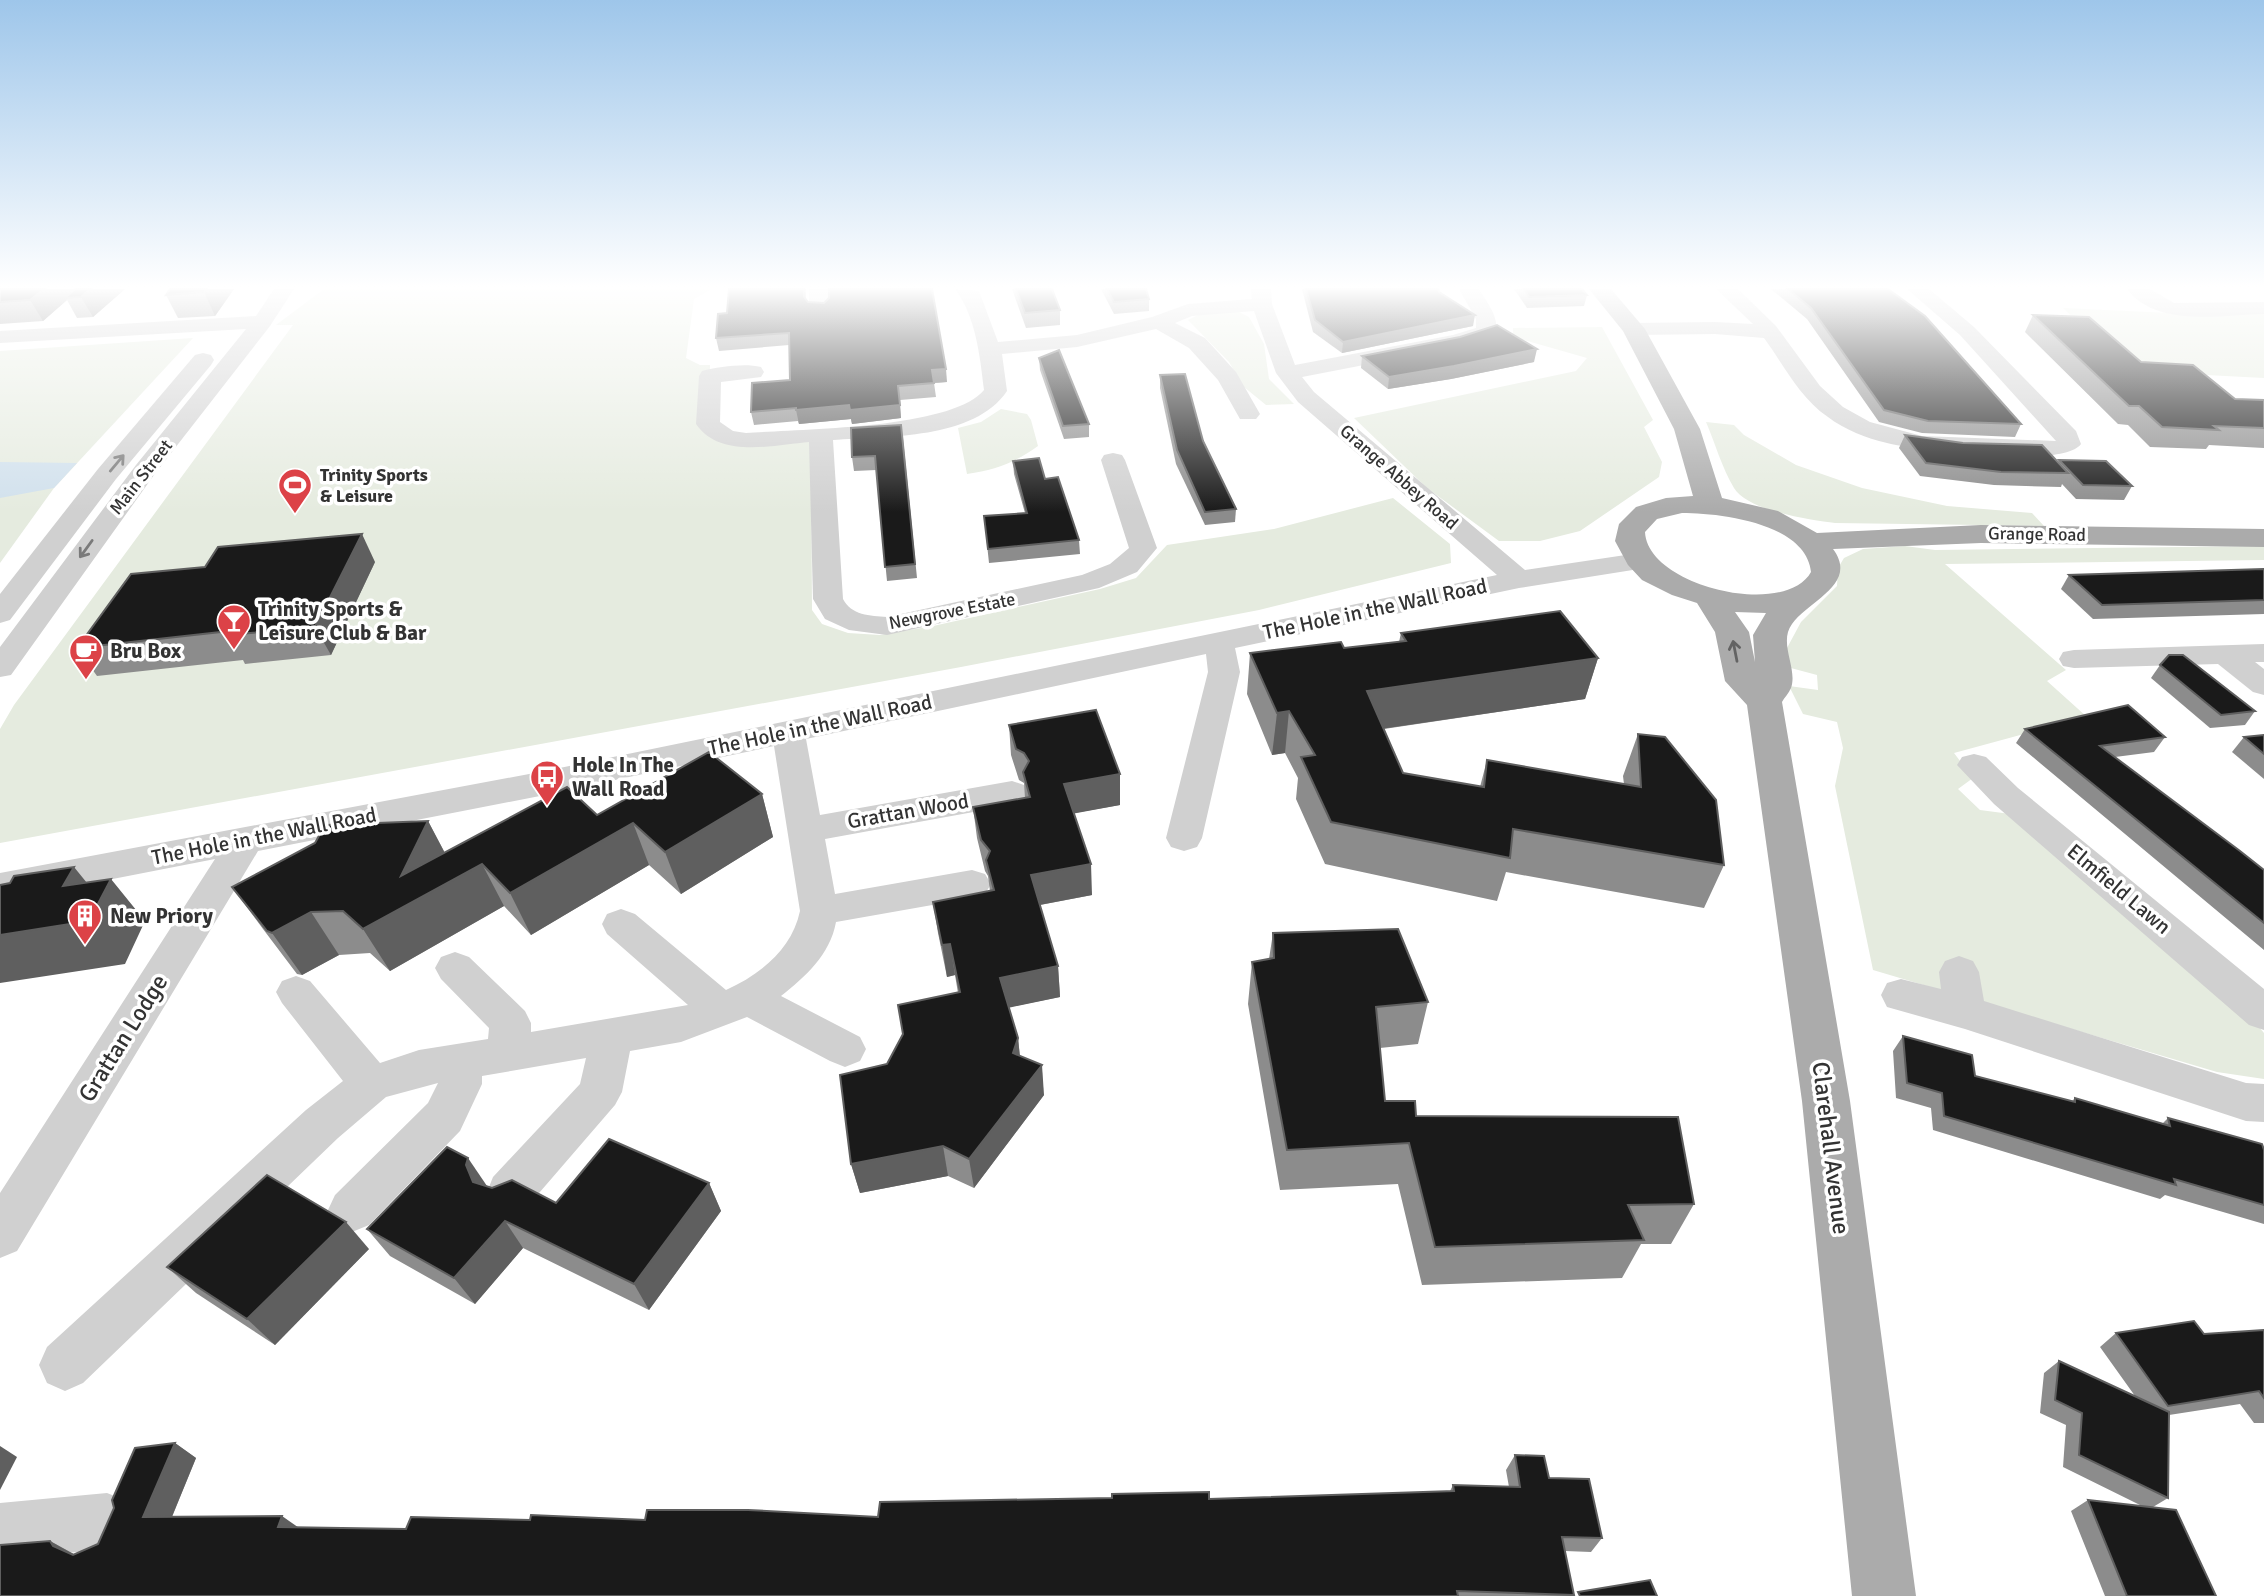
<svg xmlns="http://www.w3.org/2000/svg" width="2264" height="1596" viewBox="0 0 2264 1596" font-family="Signika,sans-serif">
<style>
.green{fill:#e5ebdf}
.water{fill:#d0e0ec}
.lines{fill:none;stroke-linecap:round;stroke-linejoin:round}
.minor{fill:#d0d0d0;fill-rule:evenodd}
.major{fill:#ababab;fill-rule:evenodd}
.wall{fill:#8c8c8c}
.shaded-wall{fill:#5f5f5f}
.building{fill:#1a1a1a;stroke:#5f5f5f;stroke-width:2}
.oneway{stroke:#7a7a7a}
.oneway2{stroke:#636363}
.labels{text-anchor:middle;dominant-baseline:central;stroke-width:7;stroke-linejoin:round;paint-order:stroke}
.far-poi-label{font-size:18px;font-weight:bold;fill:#333;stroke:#fff;text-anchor:start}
.far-street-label{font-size:18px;fill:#333;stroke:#fff}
.poi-label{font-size:21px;font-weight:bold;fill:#333;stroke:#fff;text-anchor:start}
.street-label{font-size:21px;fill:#333;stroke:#fff}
.near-street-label{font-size:24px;fill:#333;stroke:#fff}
</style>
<rect width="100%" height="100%" fill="#fff"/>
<g class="green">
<polygon points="324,289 712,289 694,299 686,358 700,365 710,365 708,421 747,443 811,441 812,610 822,624 848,633 880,635 933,626 1100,589 1136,578 1167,545 1274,529 1393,498 1450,544 1451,563 1259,610 961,667 0,843 0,729 14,705 293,325 276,325"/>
<polygon points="2063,308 2191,314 2264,313 2264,378 2130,371"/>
<polygon points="1237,311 1249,317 1264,344 1269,379 1294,404 1266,405 1244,387 1229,362 1188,320 1204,312"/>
<polygon points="1602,327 1653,420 1644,427 1662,462 1659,477 1580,531 1540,541 1499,541 1427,488 1354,418 1576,371 1587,358 1513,337 1513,328"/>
<polygon points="193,338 54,488 0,563 0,351"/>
<path d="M1001,409L1027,414L1031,420L1038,446C1014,463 996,470 967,474L958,428L981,422Z"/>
<path d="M1706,422L1734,425L1744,435L1796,465L1862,488L1947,506L2032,513L2044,526L1835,523C1810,520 1748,511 1734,488C1722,468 1715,443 1706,422Z"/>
<polygon points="1905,546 1935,550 2264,546 2264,560 1945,564 2066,670 2047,681 2087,717 1954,753 1973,778 1958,789 1980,810 2018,815 2244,1009 2264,1033 2264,1079 2217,1072 1873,970 1835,786 1843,748 1837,722 1803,714 1789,686 1818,690 1817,675 1787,667 1787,648 1801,622 1837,586 1838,568 1844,558 1863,549"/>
</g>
<polygon class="water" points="0,462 77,463 54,488 0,498"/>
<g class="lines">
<g class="minor">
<polygon points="274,289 294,289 270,326 154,475 11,675 0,677 0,647 136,465 246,329 0,343 0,331 256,316"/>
<polygon points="809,289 874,289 871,293 828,297 829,309 826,313 812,313 809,309"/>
<path d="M955,289L979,291L998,342L1077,335L1152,317L1188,304L1252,299L1251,289H1271L1272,304L1295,365L1453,335L1476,328V319L1459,289H1479C1487,303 1503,321 1493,336L1457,347L1302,377L1314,392L1525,570L1639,553L1649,555L1653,561L1649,567L1639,569L1519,588L1235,648L1240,672L1202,838L1197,847L1184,851L1171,847L1166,838L1208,672L1206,654L806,739L820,815L1012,781L1024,785L1029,793L1024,801L1012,805L825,839L835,894L972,870L985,874L991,884L985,894L972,898L836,922C830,955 805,977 781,996L860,1037L866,1049L860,1061L845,1067L830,1061L747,1017L681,1042L630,1051L622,1092L615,1105L527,1207L510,1213L493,1207L487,1192L493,1177L580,1084L586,1058L482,1076V1084L460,1131L369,1225L352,1232L335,1225L328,1210L335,1195L428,1103L438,1083L386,1097L338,1138L83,1383L65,1391L47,1383L39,1365L47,1347L306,1110L343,1081L282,1003L276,992L282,981L296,976L310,981L380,1063L419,1050L488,1039L489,1028L441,979L435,968L441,957L455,952L469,957L525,1011L531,1023V1032L688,1005L607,934L602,924L607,914L621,909L635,914L726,990C761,974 792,949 800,911L774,746L545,795L258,851L17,1251L0,1258V1193L215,859L0,901V873L545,771L1497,575L1298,402L1276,373L1254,311L1192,316L1175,323L1205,338L1236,372L1260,414L1256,419H1240L1218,380L1189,348L1156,329L1077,347L1002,354L1007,391C974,440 887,436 833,440L843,599C851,615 870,616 887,617L1082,575L1110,564L1129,548L1101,460L1104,455L1113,453L1122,455L1125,460L1157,548L1137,572L1099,588L887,635L849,630L825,619L813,599L809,442C773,445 720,459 696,424L699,376L702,371C719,367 744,363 761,367L764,372L761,377L721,382L720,422L733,431L746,433C800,429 952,429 984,390C980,356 976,317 955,289Z"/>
<path d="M1716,289H1738L1776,326L1820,386L1843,407L1870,422L1922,436L2056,441L1960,335L1907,289H1929L1974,327L2076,431L2081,444C2064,469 1917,451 1887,443C1866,438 1845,430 1828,417C1799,397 1784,365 1764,338L1715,334L1633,335L1626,333L1623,329L1626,325L1633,323L1715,322L1753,324Z"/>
<path d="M2127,289H2150L2174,303L2264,302V314C2222,315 2156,328 2127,289Z"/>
<polygon points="203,353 211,355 214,360 211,365 116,479 10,620 0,623 0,594 98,469 195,355"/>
<polygon points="2264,644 2264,662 2255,662 2264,669 2264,695 2253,692 2218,664 2074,668 2063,666 2059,659 2063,652 2074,650"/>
<polygon points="1974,754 1986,757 2018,788 2264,989 2264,1030 2249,1025 1994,804 1957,765 1962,757"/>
<polygon points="1959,956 1973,961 1979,972 1984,1001 2246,1083 2264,1084 2264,1122 2246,1121 1965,1029 1887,1007 1881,995 1887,983 1901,979 1941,989 1939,972 1945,961"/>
<polygon points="107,1493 127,1501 135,1521 119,1557 99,1566 79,1557 77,1552 0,1559 0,1503"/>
</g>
<path class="major" d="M1589,289H1611L1645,329L1700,429L1722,498L1778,511L1817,533L1981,525L2264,529V547L1981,543L1833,549C1859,584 1809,600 1792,624C1778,643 1798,668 1791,688C1789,693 1784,698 1782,702L1850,1101L1916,1596H1852L1802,1101L1747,705L1725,681L1715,632L1697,603L1672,595L1642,580L1628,565L1615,541L1619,524L1636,507L1666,498L1693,496L1674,429L1623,331ZM1682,513C1720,513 1806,523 1811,572C1785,619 1647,586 1645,532L1657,519ZM1735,612L1766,613L1753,635L1755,662L1749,632Z"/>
</g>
<g class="wall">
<polygon points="0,289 125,289 93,317 77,318 67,300 43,321 0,324"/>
<polygon points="170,289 234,289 215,316 178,318 166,295"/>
<polygon points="729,289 806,289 806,300 808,302 947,382 934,383 936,397 900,400 901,418 852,424 851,419 799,424 798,421 754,425 751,412 790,380 789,345 719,351 716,338 727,313"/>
<polygon points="1012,289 1052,289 1060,310 1060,325 1026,328"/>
<polygon points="1101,289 1146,289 1149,299 1149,311 1114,314"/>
<polygon points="1302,289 1438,289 1473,326 1342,353 1313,332"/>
<polygon points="1514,289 1582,289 1587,295 1584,306 1527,308"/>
<polygon points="1771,289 1888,289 2021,424 2015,437 1922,433 1879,422 1807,319"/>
<polygon points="2033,315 2141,362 2235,399 2264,400 2264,448 2209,445 2206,449 2150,447 2128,425 2118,424 2025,332"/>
<polygon points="1362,356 1534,362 1451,379 1388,389 1361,368"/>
<polygon points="1039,358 1089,424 1089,437 1064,439 1040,370"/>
<polygon points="1160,375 1236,509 1235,522 1205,525 1176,464 1160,388"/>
<polygon points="1905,435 2058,462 2059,460 2132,486 2124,500 2076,499 2062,484 2061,487 1994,485 1920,476 1899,448"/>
<polygon points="903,438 917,578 887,581 876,470 854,471 852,457"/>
<polygon points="1013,461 1045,479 1079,540 1080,554 989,563 984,516 1025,513 1014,474"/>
<polygon points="375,562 331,655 245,664 243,660 97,676 77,648"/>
<polygon points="2264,569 2264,614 2093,619 2061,589 2069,575"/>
<polygon points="1401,633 1598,658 1585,699 1384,729 1403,773 1480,787 1487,760 1624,784 1623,776 1638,734 1724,865 1704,908 1506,872 1497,901 1325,864 1296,799 1298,778 1285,753 1272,755 1247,694 1250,653 1344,648 1399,642"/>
<polygon points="2160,665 2255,711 2245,725 2210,728 2151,678"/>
<polygon points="1009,725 1120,774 1120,805 1074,813 1092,895 1040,905 1058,966 1060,997 1009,1007 1018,1038 1020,1056 1044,1095 974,1188 948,1176 860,1193 851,1164 887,1064 958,993 955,975 947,977 938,933 933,902 990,891 988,876 985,871 977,838 973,807 1025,798 1024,783 1019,780 1011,755"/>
<polygon points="2025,729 2165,737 2154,752 2115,757 2264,870 2264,950 2016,743"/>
<polygon points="2264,735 2264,779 2232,752 2244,737"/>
<polygon points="762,794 773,837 681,894 649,865 531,935 504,906 390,971 370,953 339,955 302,975 297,974 263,929 232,887 428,821 445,853 597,815"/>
<polygon points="1273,933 1428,1002 1418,1044 1380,1048 1385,1101 1416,1116 1694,1204 1671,1244 1641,1244 1622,1278 1422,1285 1398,1184 1280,1190 1248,1004 1252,962 1269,959"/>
<polygon points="1903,1036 1975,1076 2072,1101 2075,1098 2162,1124 2168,1118 2264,1150 2264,1224 2165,1195 2160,1199 1933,1130 1931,1108 1896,1098 1893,1051"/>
<polygon points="709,1183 721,1211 649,1310 523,1248 475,1304 390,1256 367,1229 487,1186 556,1203"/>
<polygon points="369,1249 275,1345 196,1293 167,1267"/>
<polygon points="2264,1330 2264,1423 2254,1423 2240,1404 2169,1415 2168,1498 2153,1507 2216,1596 2105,1596 2071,1511 2088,1500 2142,1506 2063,1467 2066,1425 2040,1413 2044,1373 2059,1361 2135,1396 2100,1347 2116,1333 2204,1334"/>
<polygon points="175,1443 196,1458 172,1517 298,1527 406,1529 530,1520 645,1520 878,1517 1209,1499 1450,1491 1453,1485 1509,1487 1506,1470 1515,1455 1549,1478 1602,1538 1591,1552 1565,1551 1574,1595 1574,1596 0,1596 50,1541 74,1554 98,1544"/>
</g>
<g class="shaded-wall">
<polygon points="44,289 80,289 65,298 67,300 43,321 30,300"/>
<polygon points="90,289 125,289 93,317 81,297"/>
<polygon points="206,289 234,289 215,316 204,292"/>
<polygon points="1475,315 1473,326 1342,353 1343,342"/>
<polygon points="1537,349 1534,362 1451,379 1388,389 1389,377"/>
<polygon points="946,369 947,382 933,383 932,370"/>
<polygon points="898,386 901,418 852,424 851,419 799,424 796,410"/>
<polygon points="362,534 375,562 331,655 315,627"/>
<polygon points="1598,658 1585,699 1360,732 1367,691"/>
<polygon points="1289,711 1285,753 1272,755 1277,713"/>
<polygon points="1120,774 1120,805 1066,815 1064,784"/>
<polygon points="762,794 773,837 681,894 665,852"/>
<polygon points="428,821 450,863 482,864 504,906 390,971 363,929 401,876"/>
<polygon points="633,823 649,865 531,935 510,893"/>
<polygon points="1091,864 1092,895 1034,906 1031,875"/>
<polygon points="74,867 100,899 111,879 145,921 125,964 0,983 0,935 63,886"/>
<polygon points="311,912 339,955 302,975 272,933"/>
<polygon points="950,944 955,975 947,977 942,945"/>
<polygon points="1058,966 1060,997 1003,1009 1000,978"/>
<polygon points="1018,1038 1021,1069 1013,1053"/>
<polygon points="1042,1065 1044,1095 974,1188 969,1159"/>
<polygon points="943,1146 948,1176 860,1193 851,1164"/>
<polygon points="468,1158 487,1186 473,1182 466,1165"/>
<polygon points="709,1183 721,1211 649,1310 634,1284"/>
<polygon points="505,1221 523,1248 475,1304 454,1278"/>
<polygon points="346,1222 369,1249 275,1345 247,1319"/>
<polygon points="175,1443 196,1458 166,1531 143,1517"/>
<polygon points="0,1446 17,1457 0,1490"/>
<polygon points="282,1516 302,1530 278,1527"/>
<polygon points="50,1541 75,1555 78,1559 53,1546"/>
</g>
<g class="building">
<polygon points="0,289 44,289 30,300 0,302"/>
<polygon points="75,289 90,289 81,297 65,298"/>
<polygon points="170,289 206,289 204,292 166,295"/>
<polygon points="729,289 804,289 804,297 808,302 824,303 829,298 829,289 932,289 946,369 932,370 934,383 898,386 900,405 850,410 849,405 796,410 796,408 751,412 752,383 790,380 789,333 716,338 718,314 727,313"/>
<polygon points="1016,289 1052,289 1060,310 1025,313"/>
<polygon points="1107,289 1146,289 1149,299 1114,302"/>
<polygon points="1306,289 1438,289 1439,292 1475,315 1343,342 1315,320"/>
<polygon points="1524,289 1582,289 1587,295 1529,297"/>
<polygon points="1788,289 1888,289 1925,316 2021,424 1928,421 1884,410 1811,308"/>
<polygon points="2033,315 2089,317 2141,362 2193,365 2235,399 2264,400 2264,428 2214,426 2219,430 2162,427 2139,406 2129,406"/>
<polygon points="1497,325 1537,349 1454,366 1389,377 1362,356 1460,337"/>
<polygon points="1059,350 1089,424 1063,426 1039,358"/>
<polygon points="1185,374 1203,441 1236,509 1205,512 1177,450 1160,375"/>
<polygon points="901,425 915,564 885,567 875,456 852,457 851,428"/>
<polygon points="1905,435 1963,443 2042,445 2068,473 2001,472 1926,463"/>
<polygon points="1039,458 1045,479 1058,477 1079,540 988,549 984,516 1027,513 1013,461"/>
<polygon points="2059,460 2106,461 2132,486 2083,485"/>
<polygon points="362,534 315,627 228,635 230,631 77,648 131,574 205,567 218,547"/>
<polygon points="2264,569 2264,600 2102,605 2069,575"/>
<polygon points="1560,611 1598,658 1367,691 1403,773 1484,787 1487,760 1641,787 1638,734 1665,737 1716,800 1724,865 1513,829 1510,858 1331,822 1301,757 1315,755 1289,711 1277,713 1250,653 1341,642 1344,648 1406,641 1401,633"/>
<polygon points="2169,655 2183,655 2255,711 2221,715 2160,665"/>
<polygon points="2128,705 2165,737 2100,746 2240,851 2264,870 2264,923 2025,729"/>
<polygon points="1096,710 1120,774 1064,784 1091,864 1031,875 1058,966 1000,978 1018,1038 1013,1053 1042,1065 969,1159 943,1146 851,1164 840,1075 887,1064 903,1034 898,1005 960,992 950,944 942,945 933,902 994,890 986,860 990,851 981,840 973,807 1030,797 1023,772 1029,761 1024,753 1016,749 1009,725"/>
<polygon points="2264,735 2264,754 2244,737"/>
<polygon points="709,752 762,794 665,852 633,823 510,893 482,864 363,929 343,911 311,912 272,933 267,931 232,887 315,843 325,825 428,821 401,876 567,787 597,815"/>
<polygon points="74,867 63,886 111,879 89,921 0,935 0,885 10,883 14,876"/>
<polygon points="1398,929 1428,1002 1376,1007 1385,1101 1415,1101 1416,1116 1678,1117 1694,1204 1628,1205 1644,1240 1435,1247 1409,1143 1287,1150 1252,962 1274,958 1273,933"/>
<polygon points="1903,1036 1972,1055 1975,1076 2075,1102 2075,1098 2170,1126 2168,1118 2262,1144 2264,1150 2264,1205 2174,1179 2176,1185 1944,1116 1942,1093 1907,1083"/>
<polygon points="609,1139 709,1183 634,1284 505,1221 454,1278 367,1229 447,1147 468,1158 466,1165 473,1182 492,1188 512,1180 556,1203"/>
<polygon points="267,1175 346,1222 247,1319 167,1267"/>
<polygon points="2194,1321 2204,1334 2264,1330 2264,1398 2259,1391 2168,1406 2116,1333"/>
<polygon points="2059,1361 2169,1412 2168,1498 2079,1455 2082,1413 2055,1400"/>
<polygon points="175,1443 143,1517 282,1516 278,1527 406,1529 411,1517 530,1520 531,1515 645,1520 647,1510 748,1510 878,1517 880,1502 1112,1498 1112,1494 1209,1492 1209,1499 1454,1491 1453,1485 1520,1487 1515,1455 1544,1456 1549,1478 1589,1479 1602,1538 1562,1537 1574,1595 1457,1591 1458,1596 0,1596 0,1545 50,1541 53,1546 73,1555 98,1544 114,1508 112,1500 135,1448"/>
<polygon points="2088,1500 2176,1510 2216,1596 2127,1596"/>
<polygon points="1650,1580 1657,1596 1580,1596 1578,1592"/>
</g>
<defs><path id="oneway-shaft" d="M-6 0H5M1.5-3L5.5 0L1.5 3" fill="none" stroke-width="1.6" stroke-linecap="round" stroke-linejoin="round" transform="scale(1.75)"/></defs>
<g class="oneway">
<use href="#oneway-shaft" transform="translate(117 463) rotate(-50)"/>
<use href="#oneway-shaft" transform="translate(86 549) rotate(126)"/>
</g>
<use class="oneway2" href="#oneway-shaft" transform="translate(1735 651) rotate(-101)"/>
<linearGradient id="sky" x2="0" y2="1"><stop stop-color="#9ec6ea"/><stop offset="0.56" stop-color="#fff"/><stop offset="1" stop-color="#fff" stop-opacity="0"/></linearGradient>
<rect width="2264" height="512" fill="url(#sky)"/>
<defs>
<g id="stadium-pin" transform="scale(1.75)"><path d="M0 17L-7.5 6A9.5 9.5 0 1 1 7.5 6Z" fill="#dc4247" stroke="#fff"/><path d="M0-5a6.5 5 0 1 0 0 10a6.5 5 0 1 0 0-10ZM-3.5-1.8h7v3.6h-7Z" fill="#fff"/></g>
<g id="bar-pin" transform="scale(1.75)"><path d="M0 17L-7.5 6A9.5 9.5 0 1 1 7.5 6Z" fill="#dc4247" stroke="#fff"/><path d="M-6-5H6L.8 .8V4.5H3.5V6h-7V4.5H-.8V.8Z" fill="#fff"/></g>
<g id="cafe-pin" transform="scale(1.75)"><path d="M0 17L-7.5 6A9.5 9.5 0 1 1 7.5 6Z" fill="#dc4247" stroke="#fff"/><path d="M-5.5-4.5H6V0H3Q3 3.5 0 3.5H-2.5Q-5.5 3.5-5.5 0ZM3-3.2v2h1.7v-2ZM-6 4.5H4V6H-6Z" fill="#fff"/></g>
<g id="bus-pin" transform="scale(1.75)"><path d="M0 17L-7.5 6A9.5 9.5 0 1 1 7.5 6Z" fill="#dc4247" stroke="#fff"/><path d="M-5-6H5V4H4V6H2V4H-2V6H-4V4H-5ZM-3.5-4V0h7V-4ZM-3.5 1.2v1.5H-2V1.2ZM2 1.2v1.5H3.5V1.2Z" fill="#fff"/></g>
<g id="building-pin" transform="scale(1.75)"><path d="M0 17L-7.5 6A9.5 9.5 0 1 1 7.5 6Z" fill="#dc4247" stroke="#fff"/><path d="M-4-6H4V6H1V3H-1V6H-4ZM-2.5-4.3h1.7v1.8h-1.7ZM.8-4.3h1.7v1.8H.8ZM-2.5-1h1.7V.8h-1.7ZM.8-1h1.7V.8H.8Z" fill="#fff"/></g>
</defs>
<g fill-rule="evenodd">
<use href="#stadium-pin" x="295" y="485"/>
<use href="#bar-pin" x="234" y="621"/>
<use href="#cafe-pin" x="86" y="651"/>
<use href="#bus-pin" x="547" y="777"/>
<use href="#building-pin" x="85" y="916"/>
</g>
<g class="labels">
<g class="far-poi-label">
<text x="320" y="475">Trinity Sports<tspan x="320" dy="21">&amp; Leisure</tspan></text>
</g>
<g class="far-street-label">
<text transform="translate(141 477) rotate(-52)">Main Street</text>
<text transform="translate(1399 477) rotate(41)">Grange Abbey Road</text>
<text transform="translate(2037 534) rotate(1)">Grange Road</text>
<text transform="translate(952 611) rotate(-11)">Newgrove Estate</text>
</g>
<g class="poi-label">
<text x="258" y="609">Trinity Sports &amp;<tspan x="258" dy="24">Leisure Club &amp; Bar</tspan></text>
<text x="110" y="651">Bru Box</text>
<text x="572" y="765">Hole In The<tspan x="572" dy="24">Wall Road</tspan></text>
<text x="110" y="916">New Priory</text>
</g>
<g class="street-label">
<text transform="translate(1375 609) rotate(-12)">The Hole in the Wall Road</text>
<text transform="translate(820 725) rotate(-12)">The Hole in the Wall Road</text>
<text transform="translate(908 811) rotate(-10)">Grattan Wood</text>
<text transform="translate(264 836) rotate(-11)">The Hole in the Wall Road</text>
<text transform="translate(2119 889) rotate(40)">Elmfield Lawn</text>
</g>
<g class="near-street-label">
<text transform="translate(123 1038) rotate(-58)">Grattan Lodge</text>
<text transform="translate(1831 1148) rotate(83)">Clarehall Avenue</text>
</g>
</g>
</svg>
